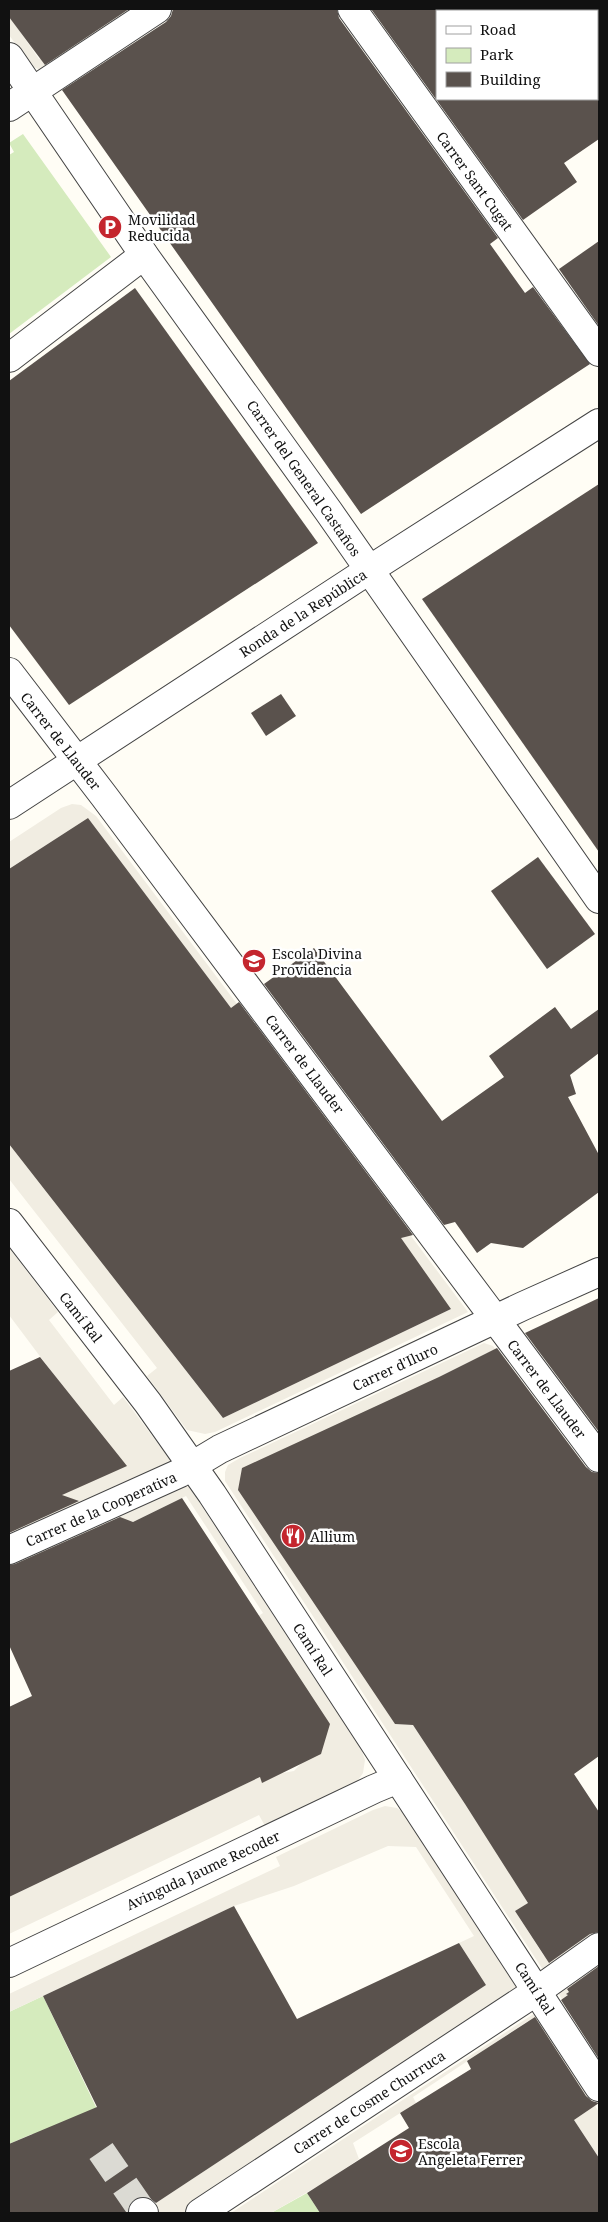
<svg xmlns="http://www.w3.org/2000/svg" width="608" height="2222" viewBox="0 0 608 2222" font-family="'Noto Serif',serif">
<style>
.green{fill:#d5ebbd}
.plaza{fill:#f1ede2}
.building{fill:#5a524d}
.lines{fill:none;stroke-linecap:round;stroke-linejoin:round}
.minor-tunnel{stroke:#dbdad3;stroke-width:28;stroke-dasharray:28 14;stroke-linecap:butt}
.pedestrian-casing{stroke:#444;stroke-width:30}
.minor-casing{stroke:#444;stroke-width:30}
.tertiary-casing{stroke:#444;stroke-width:30}
.pedestrian{stroke:#fff;stroke-width:28}
.minor{stroke:#fff;stroke-width:28}
.tertiary{stroke:#fff;stroke-width:28}
.labels{text-anchor:middle;dominant-baseline:central;stroke-width:5;stroke-linejoin:round;paint-order:stroke}
.street-label{font-size:14px;fill:#111;stroke:#fff}
.poi-label{font-size:14px;fill:#111;stroke:#fff;text-anchor:start}
</style>
<rect width="100%" height="100%" fill="#fffdf5"/>
<g class="green">
<polygon points="23,134 111,257 9,334 9,155 14,152 9,143"/>
<polygon points="43,1996 96,2107 117,2140 32,2134 9,2144 9,2012"/>
<polygon points="307,2193 320,2213 271,2213"/>
</g>
<g class="plaza">
<polygon points="116,9 135,9 40,70 32,66 9,35 9,16 39,59"/>
<polygon points="72,804 81,805 96,816 468,1312 215,1432 205,1434 187,1430 147,1376 157,1368 9,1179 9,1144 223,1418 451,1309 400,1238 402,1237 88,818 9,869 9,842 61,808"/>
<polygon points="9,1248 58,1312 49,1320 114,1405 123,1397 180,1473 361,1749 365,1760 363,1773 356,1783 265,1826 259,1815 9,1934 9,1897 260,1777 294,1771 311,1753 255,1618 263,1613 186,1496 133,1522 130,1521 9,1575 9,1517 60,1496 75,1403 9,1315"/>
<polygon points="484,1343 493,1346 599,1492 599,1503 487,1353 439,1377 284,1556 395,1724 413,1725 496,1851 528,1903 515,1911 544,1956 599,1919 599,1972 567,1994 599,2043 599,2056 225,1481 225,1472 228,1465 240,1458"/>
<polygon points="385,1806 397,1808 405,1814 514,1982 517,1987 516,1993 510,2000 185,2213 141,2213 486,1985 459,1943 474,1936 416,1847 388,1846 294,1886 234,1906 9,2012 9,1994 280,1866 276,1857 373,1810"/>
<polygon points="535,2013 599,2112 599,2158 574,2120 587,2111 528,2021 413,2097 416,2103 353,2143 359,2159 325,2182 271,2213 231,2213"/>
</g>
<g class="building">
<polygon points="9,9 129,9 45,65 9,17"/>
<polygon points="173,9 337,9 339,18 498,238 490,244 525,293 533,287 590,364 361,514 62,90 166,22 171,16"/>
<polygon points="371,9 437,9 437,99 599,99 599,139 564,163 577,182 523,220"/>
<polygon points="599,241 599,326 559,269"/>
<polygon points="135,288 318,543 69,705 9,625 9,381"/>
<polygon points="599,484 599,852 422,599"/>
<polygon points="281,694 296,716 266,736 251,713"/>
<polygon points="88,818 231,1008 239,1002 413,1235 401,1238 451,1309 223,1418 9,1144 9,869"/>
<polygon points="538,857 595,934 547,969 491,891"/>
<polygon points="314,948 442,1121 504,1077 489,1056 555,1007 571,1029 599,1009 599,1053 570,1075 576,1094 568,1097 599,1155 599,1192 523,1248 491,1243 477,1253 455,1222 444,1225 264,984"/>
<polygon points="599,1298 599,1432 525,1333"/>
<polygon points="497,1348 586,1467 592,1472 599,1473 599,1756 574,1774 599,1812 599,1932 590,1934 549,1963 515,1911 528,1903 465,1804 413,1725 395,1724 238,1490 242,1468 439,1377"/>
<polygon points="40,1357 127,1466 62,1495 79,1501 9,1533 9,1371"/>
<polygon points="182,1498 330,1724 321,1754 262,1783 260,1777 9,1897 9,1707 32,1696 9,1645 9,1565 15,1564 120,1517 133,1522"/>
<polygon points="234,1906 297,2019 459,1943 486,1985 156,2203 148,2197 138,2197 132,2201 128,2213 9,2213 9,2144 97,2107 43,1996"/>
<polygon points="599,1966 599,2059 561,2000 568,1995 566,1994 569,1992 567,1989"/>
<polygon points="535,2017 586,2096 592,2101 599,2103 574,2120 599,2158 599,2213 320,2213 307,2193 409,2128 400,2113 471,2069 467,2061"/>
</g>
<g class="lines">
<polyline class="minor-tunnel" points="101,2151 143,2212"/>
<g class="pedestrian-casing">
<polyline id="pedestrian" points="9,358 144,255"/>
</g>
<g class="minor-casing">
<g id="minor">
<polyline points="352,9 599,352"/>
<polyline points="9,57 144,255 329,512 599,899"/>
<polyline points="9,107 157,9"/>
<polyline points="9,672 104,796 599,1458"/>
<polyline points="9,1223 148,1403 212,1494 599,2087"/>
<polyline points="9,1550 180,1473 220,1449 523,1306 599,1272"/>
<polyline points="9,1963 374,1789 398,1779"/>
<polyline points="143,2212 144,2213"/>
<polyline points="200,2213 537,1991 599,1947"/>
</g>
</g>
<g class="tertiary-casing">
<polyline id="tertiary" points="9,805 369,570 599,423"/>
</g>
<use href="#pedestrian" class="pedestrian"/>
<use href="#minor" class="minor"/>
<use href="#tertiary" class="tertiary"/>
</g>
<defs>
<g id="parking-disc" transform="scale(1.25)"><circle r="9.5" fill="#c4262e" stroke="#fff"/><path d="M-3.5-5.5H1a3.5 3.5 0 0 1 0 7H-1V5.5H-3.5ZM-1-3.4V-.6H.8a1.4 1.4 0 0 0 0-2.8Z" fill="#fff"/></g>
<g id="school-disc" transform="scale(1.25)"><circle r="9.5" fill="#c4262e" stroke="#fff"/><path d="M0-5L7-2L0 1L-7-2ZM-4 1L0 2.5L4 1V4Q0 6-4 4Z" fill="#fff"/></g>
<g id="restaurant-disc" transform="scale(1.25)"><circle r="9.5" fill="#c4262e" stroke="#fff"/><path d="M-5-6h1v4h1v-4h1v4h1v-4h1v5L-1.5 .5V6h-2V.5L-5-1ZM5-6V6H3V1.5H1.5Q1.5-4 5-6Z" fill="#fff"/></g>
</defs>
<g fill-rule="evenodd">
<use href="#parking-disc" x="110" y="227"/>
<use href="#school-disc" x="254" y="961"/>
<use href="#restaurant-disc" x="293" y="1536"/>
<use href="#school-disc" x="401" y="2151"/>
</g>
<g class="labels">
<g class="street-label">
<text transform="translate(475 181) rotate(54)">Carrer Sant Cugat</text>
<text transform="translate(304 478) rotate(55)">Carrer del General Castaños</text>
<text transform="translate(303 613) rotate(-33)">Ronda de la República</text>
<text transform="translate(61 741) rotate(52)">Carrer de Llauder</text>
<text transform="translate(305 1064) rotate(53)">Carrer de Llauder</text>
<text transform="translate(81 1317) rotate(52)">Camí Ral</text>
<text transform="translate(395 1367) rotate(-25)">Carrer d'Iluro</text>
<text transform="translate(547 1389) rotate(53)">Carrer de Llauder</text>
<text transform="translate(101 1509) rotate(-24)">Carrer de la Cooperativa</text>
<text transform="translate(313 1649) rotate(57)">Camí Ral</text>
<text transform="translate(203 1870) rotate(-25)">Avinguda Jaume Recoder</text>
<text transform="translate(535 1988) rotate(57)">Camí Ral</text>
<text transform="translate(369 2102) rotate(-33)">Carrer de Cosme Churruca</text>
</g>
<g class="poi-label">
<text x="128" y="219">Movilidad<tspan x="128" dy="16">Reducida</tspan></text>
<text x="272" y="953">Escola Divina<tspan x="272" dy="16">Providencia</tspan></text>
<text x="310" y="1536">Allium</text>
<text x="418" y="2143">Escola<tspan x="418" dy="16">Angeleta Ferrer</tspan></text>
</g>
</g>
<rect width="608" height="2222" fill="none" stroke="#111111" stroke-width="20"/>
<rect x="436" y="10" width="162" height="90" fill="#ffffff" stroke="#a0a0a0"/>
<rect x="446" y="26" width="25" height="8" fill="#ffffff" stroke="#a0a0a0"/>
<text x="480" y="35" font-size="15" fill="#111111">Road</text>
<rect x="446" y="48" width="25" height="15" fill="#d5ebbd" stroke="#a0a0a0"/>
<text x="480" y="60" font-size="15" fill="#111111">Park</text>
<rect x="446" y="72" width="25" height="15" fill="#5a524d" stroke="#a0a0a0"/>
<text x="480" y="85" font-size="15" fill="#111111">Building</text>
</svg>
